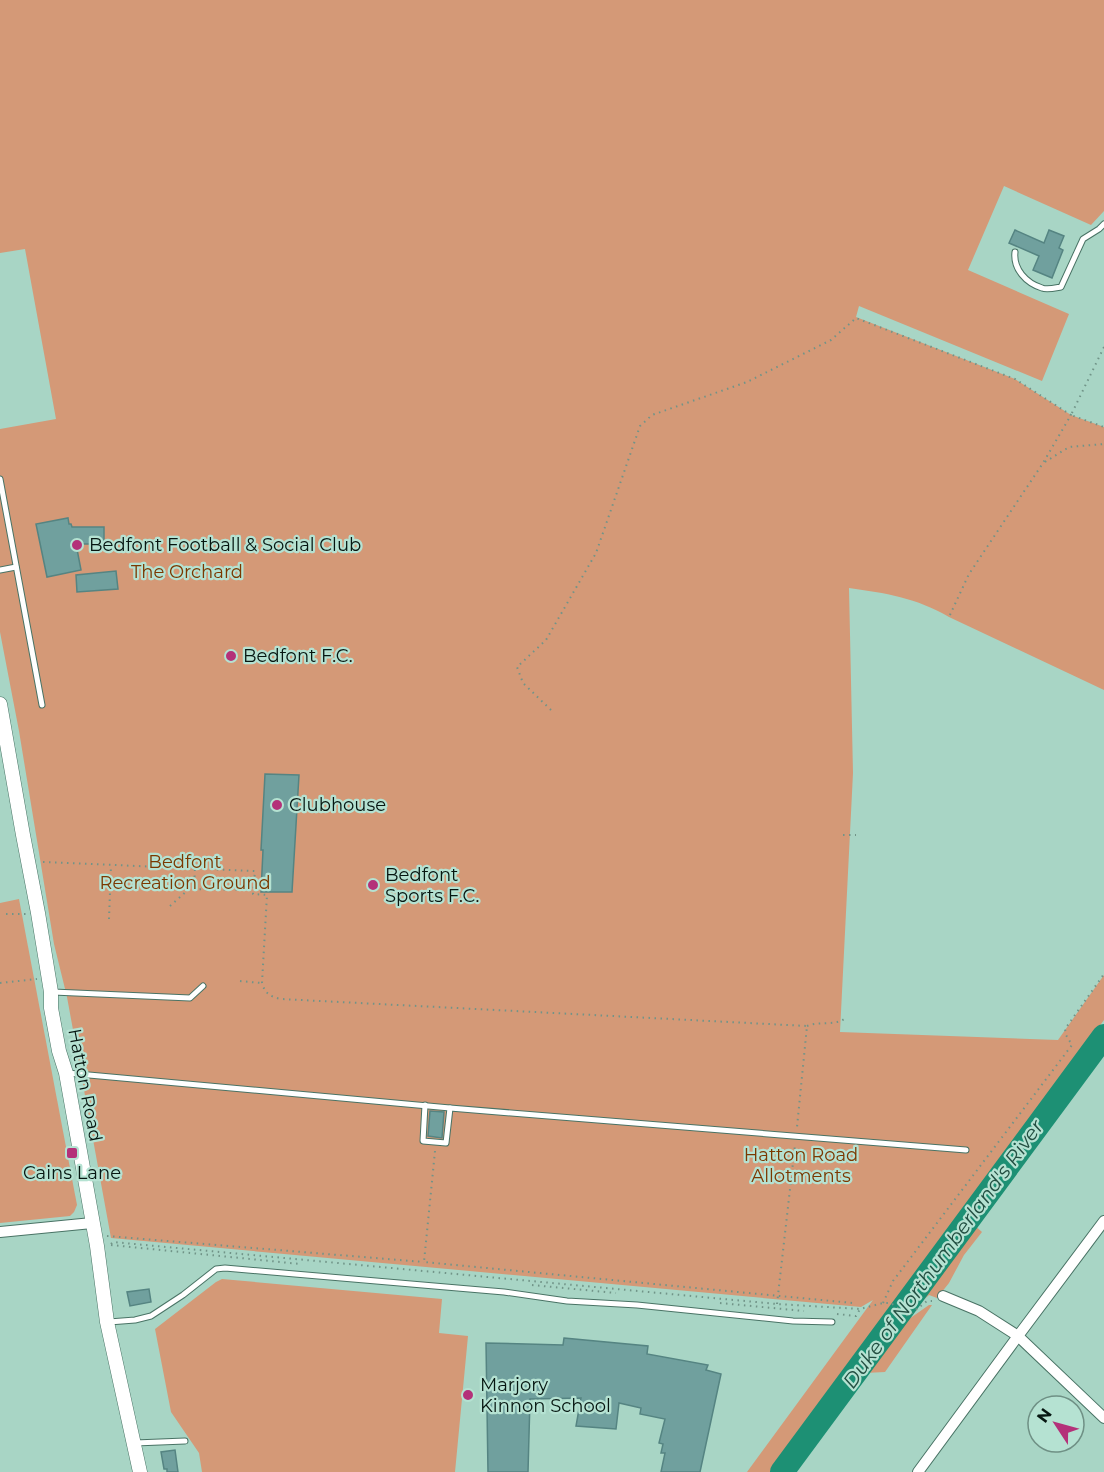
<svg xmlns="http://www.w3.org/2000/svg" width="1104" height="1472" viewBox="0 0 1104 1472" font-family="Montserrat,sans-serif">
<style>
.green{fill:#d49977}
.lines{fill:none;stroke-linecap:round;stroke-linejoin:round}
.river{stroke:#1d9074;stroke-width:24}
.building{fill:#70a09e;stroke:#558482;stroke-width:1.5}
.service-casing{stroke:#497365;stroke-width:7}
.minor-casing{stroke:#497365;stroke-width:12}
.tertiary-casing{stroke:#497365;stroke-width:15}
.path{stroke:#719488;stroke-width:2;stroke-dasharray:1.5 4.5;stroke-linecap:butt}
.service{stroke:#fff;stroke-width:5}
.minor{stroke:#fff;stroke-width:10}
.tertiary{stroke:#fff;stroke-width:14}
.poi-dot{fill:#b43179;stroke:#b5e2d2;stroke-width:2}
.labels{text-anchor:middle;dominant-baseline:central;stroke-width:4.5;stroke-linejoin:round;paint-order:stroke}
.poi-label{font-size:18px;fill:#061611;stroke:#b5e2d2;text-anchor:start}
.park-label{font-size:18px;fill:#7b3800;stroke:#b5e2d2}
.street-label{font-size:18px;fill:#061611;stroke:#b5e2d2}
.water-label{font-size:20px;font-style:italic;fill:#234f42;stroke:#b5e2d2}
</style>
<rect width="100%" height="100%" fill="#a8d5c5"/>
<g class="green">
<path d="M0,0H1104V211L1091,225L1004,186L968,270L1069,314L1042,381L859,306L856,317L1015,379L1071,415L1104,427V690L949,617C917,598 885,593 849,588L853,773L840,1032L1058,1040L1104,975V1020L771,1472H747L873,1300L861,1307L111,1238L67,997L54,944L19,731L0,632V429L56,419L25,249L0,253Z"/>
<polygon points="19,899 77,1205 74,1212 70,1216 0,1223 0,903"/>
<polygon points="973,1224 982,1232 964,1255 949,1283 937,1298 929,1295 909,1313 908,1312"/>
<polygon points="222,1279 442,1299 439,1333 468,1336 455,1472 202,1472 199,1453 171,1412 155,1329 216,1282"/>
<polygon points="929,1305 932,1305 885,1372 865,1373 907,1318 909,1319"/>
</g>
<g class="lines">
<polyline class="river" points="782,1472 1104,1036"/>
</g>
<g class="building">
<polygon points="1015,230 1044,243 1049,230 1064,236 1059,248 1063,250 1052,278 1033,270 1039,256 1009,243"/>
<polygon points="68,518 69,524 71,524 72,527 104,527 104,544 76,544 81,570 47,577 36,524"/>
<polygon points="116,571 118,589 77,592 76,575"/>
<polygon points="265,774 299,775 292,892 261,892 263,850 261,850"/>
<polygon points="430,1111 444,1112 442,1138 428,1136"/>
<polygon points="149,1289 151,1302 130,1306 127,1292"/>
<polygon points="564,1338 648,1346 647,1354 708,1365 706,1370 721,1374 700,1472 661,1472 665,1453 661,1453 663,1444 659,1443 665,1419 640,1414 641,1408 619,1403 616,1429 576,1426 581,1398 530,1399 528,1472 488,1472 486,1343 563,1345"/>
<polygon points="175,1450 178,1472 167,1472 167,1469 164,1469 161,1452"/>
</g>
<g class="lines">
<g class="service-casing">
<g id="service">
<path d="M1015,252C1013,269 1026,283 1042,288C1047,290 1055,288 1061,287L1083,239L1099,229L1104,224"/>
<polyline points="0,479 42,705"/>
<polyline points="0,570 16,567"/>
<polyline points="53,992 190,998 203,986"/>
<polyline points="67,1073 450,1108 966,1150"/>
<polyline points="425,1105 423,1141 446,1143 450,1108"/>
<polyline points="109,1322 135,1320 151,1316 183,1295 216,1269 225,1268 504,1292 567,1301 637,1305 793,1321 832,1322"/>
<polyline points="135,1443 185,1441"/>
</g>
</g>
<g class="minor-casing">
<g id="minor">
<polyline points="0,1232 92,1223"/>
<polyline points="943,1296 979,1311 1018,1336 1104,1418"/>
<polyline points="918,1472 1018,1336 1104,1221"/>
</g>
</g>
<g class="tertiary-casing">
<polyline id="tertiary" points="0,704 23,835 38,913 51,992 51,1008 59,1051 66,1073 97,1246 107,1322 140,1472"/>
</g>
<g class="path">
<polyline points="1104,347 1071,415 1104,427"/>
<polyline points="1045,462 1069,447 1104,444"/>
<polyline points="551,710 523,683 517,667 546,640 596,553 640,426 652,415 747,382 831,340 856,318 1015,379 1071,415 1043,463 969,574 949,617"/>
<polyline points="843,835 856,835"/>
<path d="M43,862L255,871L253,894L267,895L262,983C265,994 271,997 281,999L807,1026L797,1127"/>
<polyline points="194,889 195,868"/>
<polyline points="170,906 189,889 253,890"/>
<polyline points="6,914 26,914"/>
<polyline points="109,919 111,865"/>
<polyline points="240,981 261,983"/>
<polyline points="0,983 37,979"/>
<path d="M807,1026C819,1021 834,1026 844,1019"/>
<polyline points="435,1151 424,1262 853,1303"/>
<polyline points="107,1236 424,1262"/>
<polyline points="111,1244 113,1242 777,1304 860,1309 883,1303 891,1303 908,1316 927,1301 932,1301"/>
<polyline points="111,1245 300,1264"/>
<polyline points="532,1285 616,1293"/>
<polyline points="720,1303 804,1311"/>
<polyline points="883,1303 893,1281 1072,1045 1066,1035 1065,1029 1104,974"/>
<polyline points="777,1304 795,1145"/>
<polyline points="837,1314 856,1316 860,1309"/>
</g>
<use href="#service" class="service"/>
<use href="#minor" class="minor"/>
<use href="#tertiary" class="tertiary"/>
</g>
<g class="poi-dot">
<circle cx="77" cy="545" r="6"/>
<circle cx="231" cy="656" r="6"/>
<circle cx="277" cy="805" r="6"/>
<circle cx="373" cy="885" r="6"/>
<rect x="66" y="1147" width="12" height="12" rx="3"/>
<circle cx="468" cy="1395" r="6"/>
</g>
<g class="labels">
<g class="poi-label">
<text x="89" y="545">Bedfont Football &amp; Social Club</text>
<text x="243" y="656">Bedfont F.C.</text>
<text x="289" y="805">Clubhouse</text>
<text x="385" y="875">Bedfont<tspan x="385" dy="21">Sports F.C.</tspan></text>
<text x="72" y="1173" text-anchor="middle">Cains Lane</text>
<text x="480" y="1385">Marjory<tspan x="480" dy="21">Kinnon School</tspan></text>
</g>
<g class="park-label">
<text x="187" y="572">The Orchard</text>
<text x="185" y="862">Bedfont<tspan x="185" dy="21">Recreation Ground</tspan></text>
<text x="801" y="1155">Hatton Road<tspan x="801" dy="21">Allotments</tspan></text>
</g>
<g class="street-label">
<text transform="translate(85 1085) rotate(79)">Hatton Road</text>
</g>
<g class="water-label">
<text transform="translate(943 1254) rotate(-54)">Duke of Northumberland's River</text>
</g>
</g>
<g transform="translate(1056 1424) rotate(306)"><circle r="28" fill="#b5e2d2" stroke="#6f9085" stroke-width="1.5"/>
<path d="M0-4.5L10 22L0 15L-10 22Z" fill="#b43179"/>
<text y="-9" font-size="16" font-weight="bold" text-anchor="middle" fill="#061611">N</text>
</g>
</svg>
